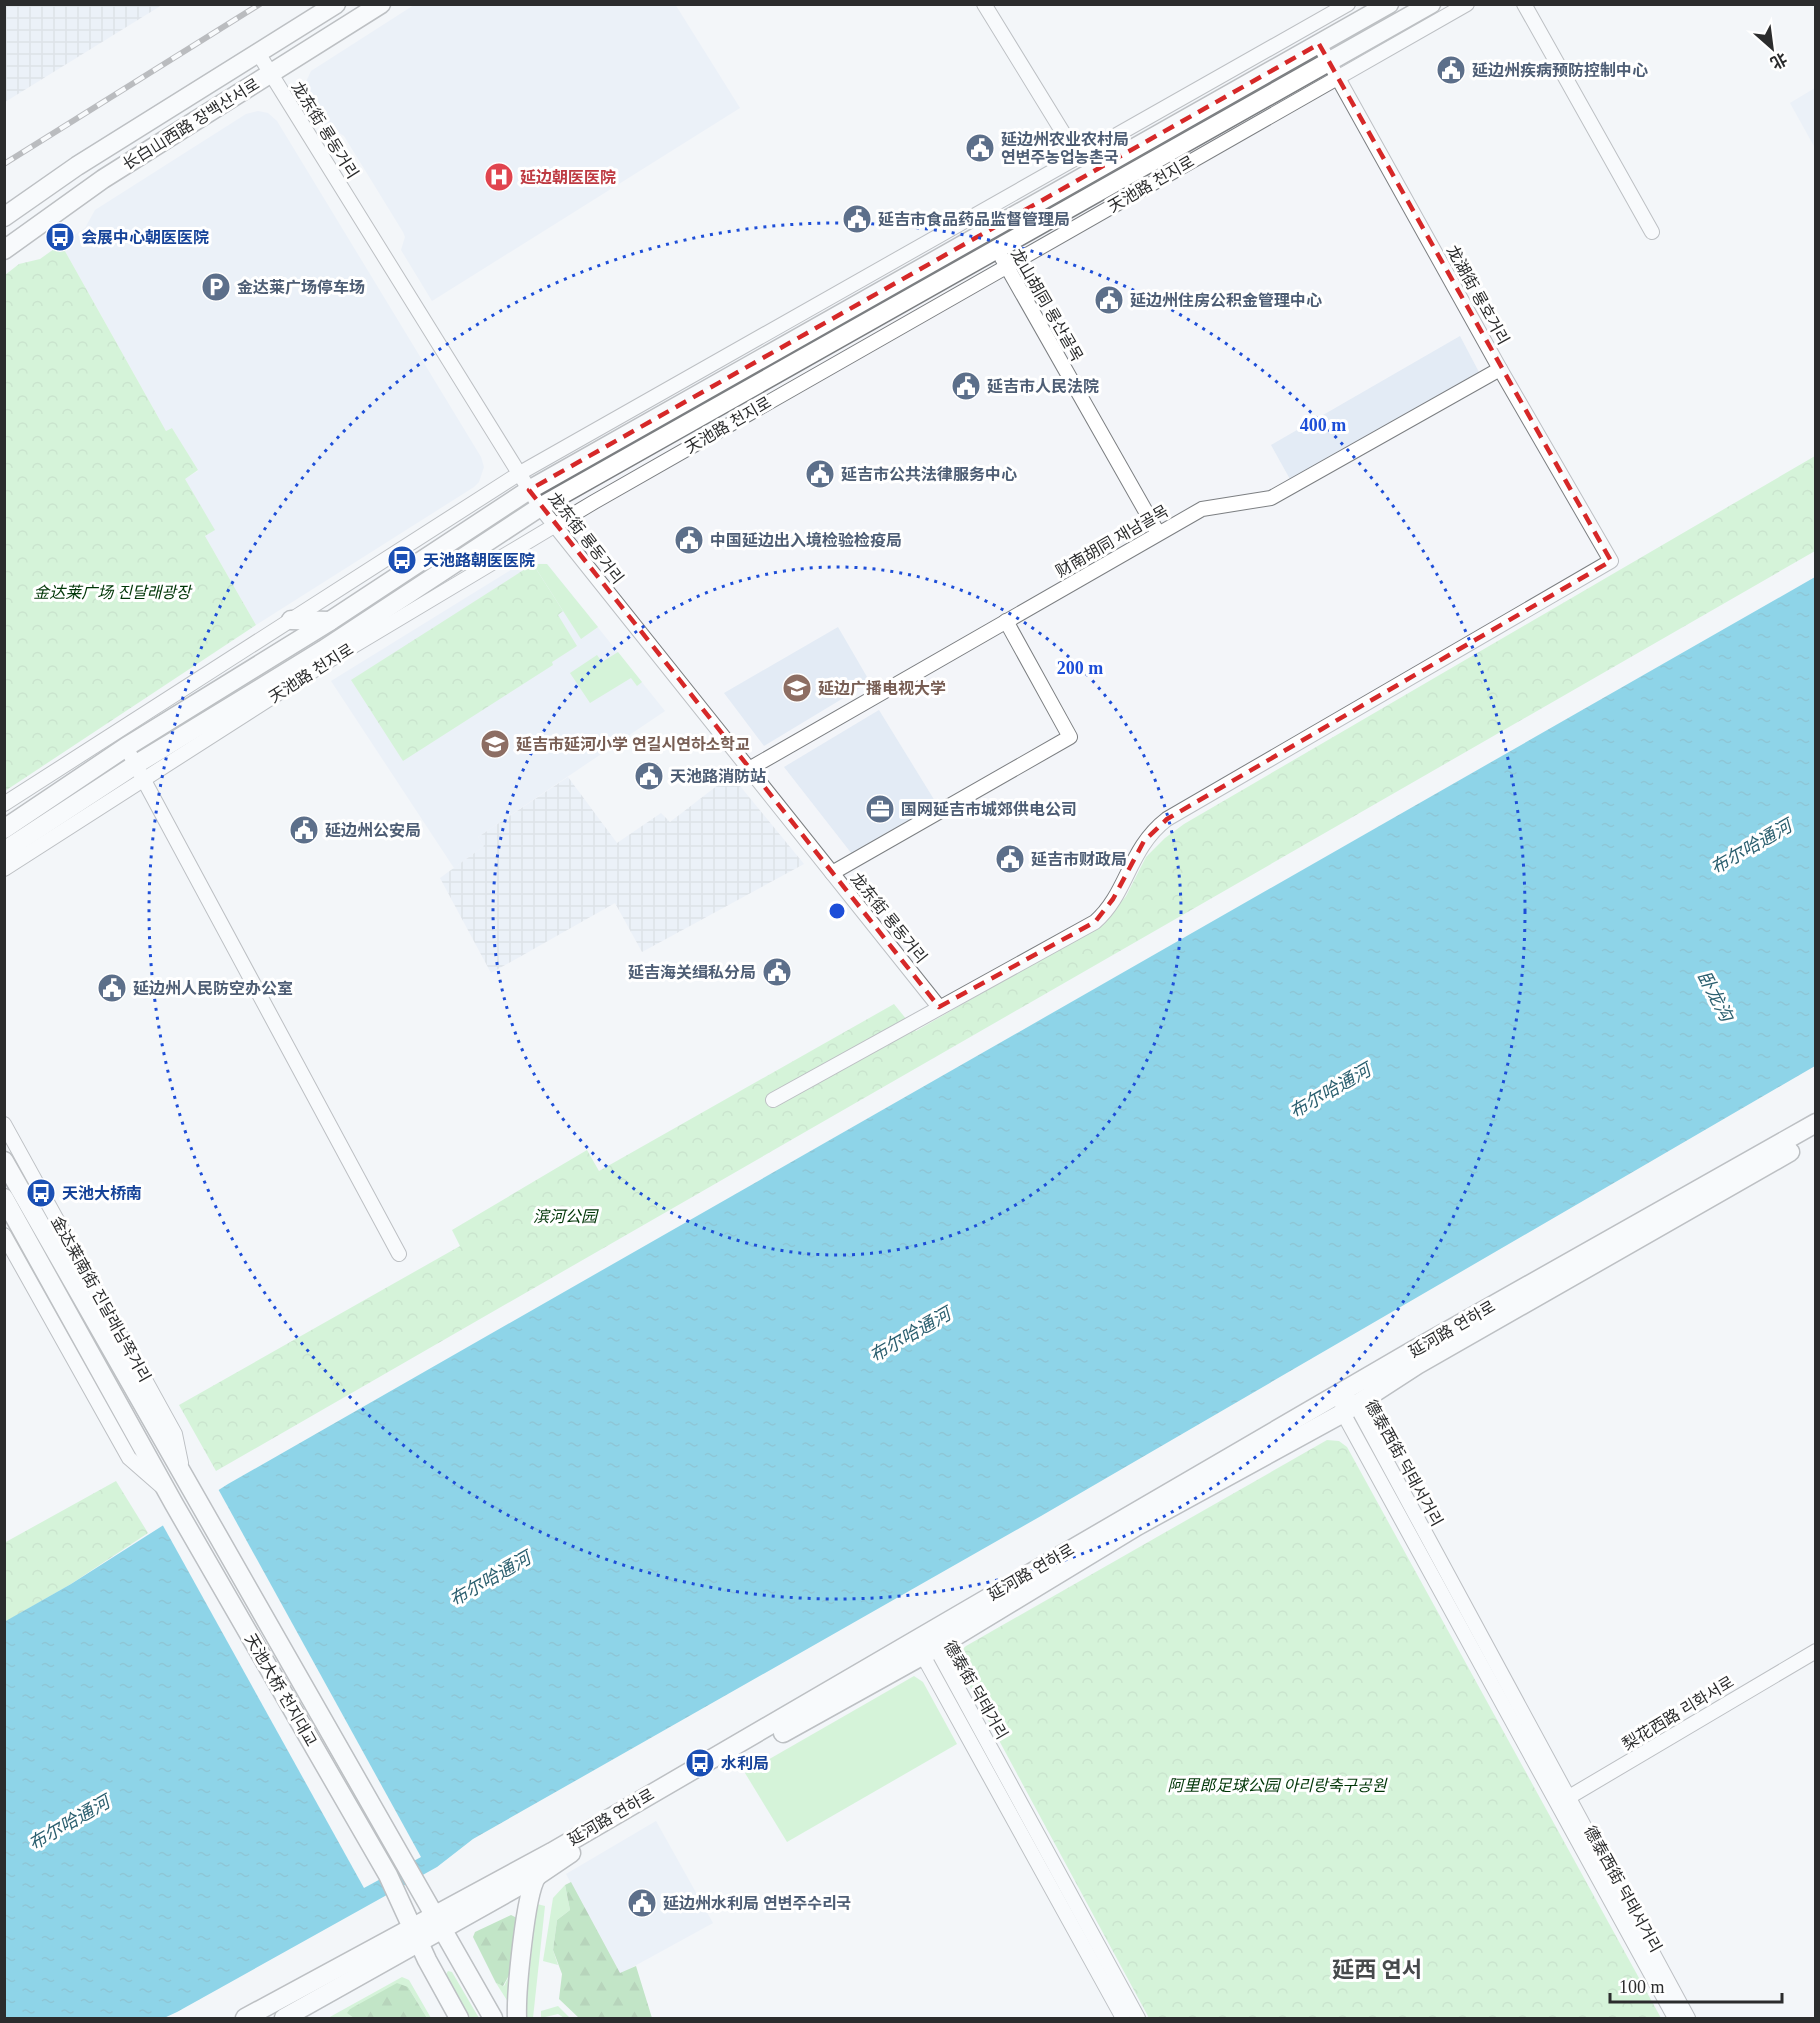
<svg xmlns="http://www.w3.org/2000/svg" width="1820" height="2023" viewBox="0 0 1820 2023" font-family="'Times New Roman','Noto Sans SC','Noto Sans KR',serif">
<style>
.built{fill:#e3ebf5}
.industrial{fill:url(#industrial-grid)}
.grass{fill:#b2f0b2}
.forest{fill:url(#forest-firs)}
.park{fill:url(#park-crowns)}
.water{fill:url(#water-ripples)}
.pier{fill:#f3f5f9}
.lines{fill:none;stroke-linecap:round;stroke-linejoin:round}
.minor-casing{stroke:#7c7f82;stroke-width:16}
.major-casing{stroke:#7c7f82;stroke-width:21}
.minor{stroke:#fff;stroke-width:14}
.major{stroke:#fff;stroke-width:18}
.rail-casing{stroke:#767779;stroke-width:6}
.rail{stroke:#fff;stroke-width:4;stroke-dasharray:11;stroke-linecap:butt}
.marked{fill:none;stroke:#d62828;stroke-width:4.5;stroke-dasharray:12 8;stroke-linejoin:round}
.ring{fill:none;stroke:#1d4ed8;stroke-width:3;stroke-dasharray:3 6}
.labels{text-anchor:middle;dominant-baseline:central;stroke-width:6;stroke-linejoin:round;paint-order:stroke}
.service-label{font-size:16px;font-weight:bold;fill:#4e5e75;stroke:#fff;text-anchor:start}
.street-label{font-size:16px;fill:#2b2c2d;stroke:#fff}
.health-label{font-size:16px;font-weight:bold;fill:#be3a42;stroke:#fff;text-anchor:start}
.transit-label{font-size:16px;font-weight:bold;fill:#164399;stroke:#fff;text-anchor:start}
.park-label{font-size:16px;font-style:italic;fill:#003607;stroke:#fff}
.education-label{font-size:16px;font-weight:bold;fill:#785e54;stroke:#fff;text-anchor:start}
.water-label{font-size:18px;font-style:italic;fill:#2b5f6f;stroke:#fff}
.district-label{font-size:22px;font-weight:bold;fill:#474a4c;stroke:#fff}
.centre{fill:#1d4ed8;stroke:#fff;stroke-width:3}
.ring-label{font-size:18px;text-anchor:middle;font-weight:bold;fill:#1d4ed8;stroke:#fff;stroke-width:6;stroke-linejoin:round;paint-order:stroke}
</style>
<defs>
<pattern id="industrial-grid" width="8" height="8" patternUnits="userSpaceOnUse" patternTransform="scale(1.5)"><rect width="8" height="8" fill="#e3ebf5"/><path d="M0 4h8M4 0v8" fill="none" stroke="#c3cad2"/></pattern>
<pattern id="forest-firs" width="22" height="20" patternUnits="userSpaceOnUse" patternTransform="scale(1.5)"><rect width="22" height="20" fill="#88d189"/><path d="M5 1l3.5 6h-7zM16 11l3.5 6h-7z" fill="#6faa70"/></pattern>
<pattern id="park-crowns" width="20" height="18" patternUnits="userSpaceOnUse" patternTransform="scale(1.5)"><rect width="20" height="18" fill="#b2f0b2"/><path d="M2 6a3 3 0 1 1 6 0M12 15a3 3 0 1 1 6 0" fill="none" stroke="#99ce99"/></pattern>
<pattern id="water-ripples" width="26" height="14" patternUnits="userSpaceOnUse" patternTransform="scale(1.5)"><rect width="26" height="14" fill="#15acd2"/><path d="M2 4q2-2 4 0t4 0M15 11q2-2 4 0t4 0" fill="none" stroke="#138cab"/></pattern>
</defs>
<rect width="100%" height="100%" fill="#f3f5f9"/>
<g class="built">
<polygon points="675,4 740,108 432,301 401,250 405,237 403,232 344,136 336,131 326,129 307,97 304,86 311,71 414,5"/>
<polygon points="1815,88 1815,148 1790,103"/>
<polygon points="258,111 268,113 277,121 481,457 484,467 479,482 474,487 256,625 205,536 214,530 184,479 198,471 172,428 166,431 61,244 85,228 95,210 246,114"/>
<polygon points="1460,336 1480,374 1291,481 1271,445"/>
<polygon points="522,563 547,564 665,711 478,837 484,846 454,868 331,681"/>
<polygon points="838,627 870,682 764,746 724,693"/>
<polygon points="879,710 938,806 852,854 784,767"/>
<polygon points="656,1821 713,1923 620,1974 566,1874"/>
</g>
<g class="industrial">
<polygon points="5,4 162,4 162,5 5,102"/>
<polygon points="731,775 804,864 642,952 615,903 491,973 440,878 484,846 478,837 568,777 617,843 661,813 670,822"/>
</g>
<g class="grass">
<polygon points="533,564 547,564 598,627 581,639"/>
<polygon points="618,652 642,682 637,686 631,678 590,703 570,673 597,655 602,662"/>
<polygon points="914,1676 923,1682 957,1744 787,1842 745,1773"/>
<polygon points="565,1885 570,1910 557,1920 553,1950 558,1965 543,1961 553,1898"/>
<polygon points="537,1904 545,1906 533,2018 524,2018"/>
<polygon points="513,1968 508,2002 496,1983 504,1986"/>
<polygon points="448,1971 452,1972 479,2018 470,2018 445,1976"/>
<polygon points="402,1977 409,1980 431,2018 427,2018 408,1987 350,2009 354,2018 328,2018"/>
<polygon points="558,2006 570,2018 564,2018 558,2014 541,2018 541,2011"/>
</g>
<g class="forest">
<polygon points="571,1882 620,1973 636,1966 652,2018 579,2018 559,1999 562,1974 553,1950 557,1920 570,1910 565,1885"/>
<polygon points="511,1915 519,1919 513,1968 503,1986 496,1983 473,1937 475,1932"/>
<polygon points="397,1983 408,1987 427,2018 354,2018 347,2013 350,2009"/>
</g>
<g class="park">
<polygon points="61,244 166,431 172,428 198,470 185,479 215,530 205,536 256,625 5,791 5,275 19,264 40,259"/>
<polygon points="1815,456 1815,551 216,1471 179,1405 460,1246 452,1230 587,1150 599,1171 894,1004 916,1031 1105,922 1126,896 1146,857 1165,838 1184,824"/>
<polygon points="533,564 563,611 558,615 577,646 552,662 553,665 403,761 351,680"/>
<polygon points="1327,1440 1339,1441 1347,1447 1661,2018 1149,2018 962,1672 957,1654 966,1646"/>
<polygon points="116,1481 148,1533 71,1584 5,1622 4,1543"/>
</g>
<polygon class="water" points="1815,577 1815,1066 1041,1516 473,1839 437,1867 177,2012 164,2018 5,2018 4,1622 71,1584 228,1484"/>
<polygon class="pier" points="217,1487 421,1857 364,1888 161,1522"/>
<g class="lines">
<g class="minor-casing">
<g id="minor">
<polyline points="984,4 1078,157"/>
<polyline points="1524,4 1652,232"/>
<polyline points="258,53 540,507 939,1007"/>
<polyline points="1002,258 1158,533"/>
<polyline points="126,747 399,1254"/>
<polyline points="749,769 1202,509 1271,498 1500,369"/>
<polyline points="4,804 520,473 1348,4"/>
<polyline points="4,869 330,660 594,502 1467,4"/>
<polyline points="832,873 1070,737 1006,621"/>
<path d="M773,1100L1095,922C1128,893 1128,849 1167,819L1611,561L1500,369L1319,44"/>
<polyline points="4,1124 175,1434 181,1463"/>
<polyline points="4,1235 129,1458 161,1486"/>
<polyline points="1349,1400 1356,1405 1688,2018"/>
<polyline points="1342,1404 1343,1413 1675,2018"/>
<polyline points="931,1643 936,1648 1138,2018"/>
<polyline points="923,1646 927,1663 1123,2018"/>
<polyline points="1559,1803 1816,1651"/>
</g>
</g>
<g class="major-casing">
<g id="major">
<polyline points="4,217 77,166 336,4"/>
<polyline points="4,250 103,179 381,4"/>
<polyline points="291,620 330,621"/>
<polyline points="4,829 126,747 330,621 529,490 1389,4"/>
<polyline points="4,851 135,765 323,650 540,507 1431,4"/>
<polyline points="4,1161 493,2018"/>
<polyline points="4,1198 174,1504 388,1875 427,1960 459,2018"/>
<polyline points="783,1733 936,1648 1137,1526 1343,1413 1417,1365 1790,1152"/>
<polyline points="245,2018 552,1852 1412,1351 1816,1123"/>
<polyline points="284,2018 537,1876 571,1853"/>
<path d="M517,2018C516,1994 525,1893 537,1876"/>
</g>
</g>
<use href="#minor" class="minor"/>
<use href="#major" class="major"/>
<g class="rail-casing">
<polyline id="rail" points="4,164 260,4"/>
</g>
<use href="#rail" class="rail"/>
</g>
<path d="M0 0H1820V2023H0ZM1319,44L1611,561L1167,819L1144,841L1113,899L1095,922L939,1007L529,490Z" fill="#f3f5f9" fill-opacity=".55" fill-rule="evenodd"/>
<path class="marked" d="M1319,44L1611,561L1167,819L1144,841L1113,899L1095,922L939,1007L529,490Z"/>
<g class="ring">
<circle cx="837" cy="911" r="344"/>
<circle cx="837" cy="911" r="688"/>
</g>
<defs>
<g id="civic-disc" transform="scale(1.5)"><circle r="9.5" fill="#5c6f8a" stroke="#fff"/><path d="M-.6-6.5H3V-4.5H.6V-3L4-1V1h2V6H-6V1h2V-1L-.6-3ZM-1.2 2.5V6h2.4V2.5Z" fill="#fff"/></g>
<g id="hospital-disc" transform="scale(1.5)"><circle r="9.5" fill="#e0444e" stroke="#fff"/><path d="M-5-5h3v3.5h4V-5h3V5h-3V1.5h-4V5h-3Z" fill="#fff"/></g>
<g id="bus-disc" transform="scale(1.5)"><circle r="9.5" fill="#1a4fb4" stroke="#fff"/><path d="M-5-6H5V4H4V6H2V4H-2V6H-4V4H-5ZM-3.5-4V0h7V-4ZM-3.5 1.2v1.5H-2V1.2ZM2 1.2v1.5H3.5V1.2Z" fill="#fff"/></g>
<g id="parking-disc" transform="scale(1.5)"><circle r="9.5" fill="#5c6f8a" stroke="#fff"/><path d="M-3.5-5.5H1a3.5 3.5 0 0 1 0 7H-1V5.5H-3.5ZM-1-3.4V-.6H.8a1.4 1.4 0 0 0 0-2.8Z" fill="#fff"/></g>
<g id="university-disc" transform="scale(1.5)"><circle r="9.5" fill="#8d6e63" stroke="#fff"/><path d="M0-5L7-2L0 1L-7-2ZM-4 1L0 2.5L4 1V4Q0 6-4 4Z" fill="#fff"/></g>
<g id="school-disc" transform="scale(1.5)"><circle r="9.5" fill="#8d6e63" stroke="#fff"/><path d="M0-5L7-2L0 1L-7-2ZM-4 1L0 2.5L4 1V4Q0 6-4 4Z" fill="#fff"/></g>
<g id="office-disc" transform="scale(1.5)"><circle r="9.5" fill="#5c6f8a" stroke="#fff"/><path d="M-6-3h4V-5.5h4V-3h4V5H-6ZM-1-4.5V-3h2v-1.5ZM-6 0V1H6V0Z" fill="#fff"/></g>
</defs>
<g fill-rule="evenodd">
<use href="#civic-disc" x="1451" y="70"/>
<use href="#civic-disc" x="980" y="148"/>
<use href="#hospital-disc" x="499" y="177"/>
<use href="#civic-disc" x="857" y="219"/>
<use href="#bus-disc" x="60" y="237"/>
<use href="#parking-disc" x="216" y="287"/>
<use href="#civic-disc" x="1109" y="300"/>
<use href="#civic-disc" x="966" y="386"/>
<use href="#civic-disc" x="820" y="474"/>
<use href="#civic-disc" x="689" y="540"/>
<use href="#bus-disc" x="402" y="560"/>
<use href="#university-disc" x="797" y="688"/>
<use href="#school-disc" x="495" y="744"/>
<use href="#civic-disc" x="649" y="776"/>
<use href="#office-disc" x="880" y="809"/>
<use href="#civic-disc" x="304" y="830"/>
<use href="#civic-disc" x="1010" y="859"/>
<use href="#civic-disc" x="777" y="972"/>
<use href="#civic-disc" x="112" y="988"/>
<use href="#bus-disc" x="41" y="1193"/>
<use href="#bus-disc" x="700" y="1763"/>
<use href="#civic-disc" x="642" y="1903"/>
</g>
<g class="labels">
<g class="service-label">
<text x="1472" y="70">延边州疾病预防控制中心</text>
<text x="1001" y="139">延边州农业农村局<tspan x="1001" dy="18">연변주농업농촌국</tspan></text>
<text x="878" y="219">延吉市食品药品监督管理局</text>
<text x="237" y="287">金达莱广场停车场</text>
<text x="1130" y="300">延边州住房公积金管理中心</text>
<text x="987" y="386">延吉市人民法院</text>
<text x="841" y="474">延吉市公共法律服务中心</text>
<text x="710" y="540">中国延边出入境检验检疫局</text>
<text x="670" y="776">天池路消防站</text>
<text x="901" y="809">国网延吉市城郊供电公司</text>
<text x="325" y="830">延边州公安局</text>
<text x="1031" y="859">延吉市财政局</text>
<text x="756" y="972" text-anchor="end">延吉海关缉私分局</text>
<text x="133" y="988">延边州人民防空办公室</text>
<text x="663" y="1903">延边州水利局 연변주수리국</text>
</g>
<g class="street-label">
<text transform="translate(191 124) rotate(-32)">长白山西路 장백산서로</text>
<text transform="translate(325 130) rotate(58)">龙东街 룡동거리</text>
<text transform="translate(1151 184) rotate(-30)">天池路 천지로</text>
<text transform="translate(1478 295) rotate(61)">龙湖街 룡호거리</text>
<text transform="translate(1047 305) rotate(60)">龙山胡同 룡산골목</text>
<text transform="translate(728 425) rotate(-30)">天池路 천지로</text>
<text transform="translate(586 538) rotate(52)">龙东街 룡동거리</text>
<text transform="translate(1112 541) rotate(-30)">财南胡同 재남골목</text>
<text transform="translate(311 673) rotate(-32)">天池路 천지로</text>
<text transform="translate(889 918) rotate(51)">龙东街 룡동거리</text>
<text transform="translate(101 1299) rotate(61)">金达莱南街 진달래남쪽거리</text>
<text transform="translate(1452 1329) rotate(-30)">延河路 연하로</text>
<text transform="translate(1404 1463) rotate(61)">德泰西街 덕태서거리</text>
<text transform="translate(1031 1572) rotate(-30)">延河路 연하로</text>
<text transform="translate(281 1690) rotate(60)">天池大桥 천지대교</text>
<text transform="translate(976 1690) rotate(60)">德泰街 덕태거리</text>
<text transform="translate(1678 1713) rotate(-31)">梨花西路 리화서로</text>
<text transform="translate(611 1817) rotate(-30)">延河路 연하로</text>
<text transform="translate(1623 1889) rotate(61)">德泰西街 덕태서거리</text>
</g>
<g class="health-label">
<text x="520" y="177">延边朝医医院</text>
</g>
<g class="transit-label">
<text x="81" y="237">会展中心朝医医院</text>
<text x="423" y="560">天池路朝医医院</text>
<text x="62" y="1193">天池大桥南</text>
<text x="721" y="1763">水利局</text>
</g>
<g class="park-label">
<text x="112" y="592">金达莱广场 진달래광장</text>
<text x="565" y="1216">滨河公园</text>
<text x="1277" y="1785">阿里郎足球公园 아리랑축구공원</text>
</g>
<g class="education-label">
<text x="818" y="688">延边广播电视大学</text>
<text x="516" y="744">延吉市延河小学 연길시연하소학교</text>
</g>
<g class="water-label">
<text transform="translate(1751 847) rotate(-30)">布尔哈通河</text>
<text transform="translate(1715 996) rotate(62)">卧龙沟</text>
<text transform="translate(1330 1091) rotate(-30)">布尔哈通河</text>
<text transform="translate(910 1335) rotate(-30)">布尔哈通河</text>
<text transform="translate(490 1579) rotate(-30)">布尔哈通河</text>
<text transform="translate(69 1823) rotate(-30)">布尔哈通河</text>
</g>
<g class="district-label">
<text x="1377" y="1969">延西 연서</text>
</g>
</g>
<circle cx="837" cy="911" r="9" class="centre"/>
<g class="ring-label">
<text x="1323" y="431">400 m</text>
<text x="1080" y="674">200 m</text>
</g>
<rect width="1820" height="2023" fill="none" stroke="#2b2c2d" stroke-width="12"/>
<g transform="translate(1772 48) rotate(152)" stroke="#ffffff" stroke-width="4.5" paint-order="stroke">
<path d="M0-4.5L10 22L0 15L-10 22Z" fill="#2b2c2d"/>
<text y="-9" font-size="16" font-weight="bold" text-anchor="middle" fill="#2b2c2d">北</text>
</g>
<path d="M1610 1993v9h172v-9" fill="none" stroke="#2b2c2d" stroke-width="3"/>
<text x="1619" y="1993" font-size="18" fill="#2b2c2d" stroke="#ffffff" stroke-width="4.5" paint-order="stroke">100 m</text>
</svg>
